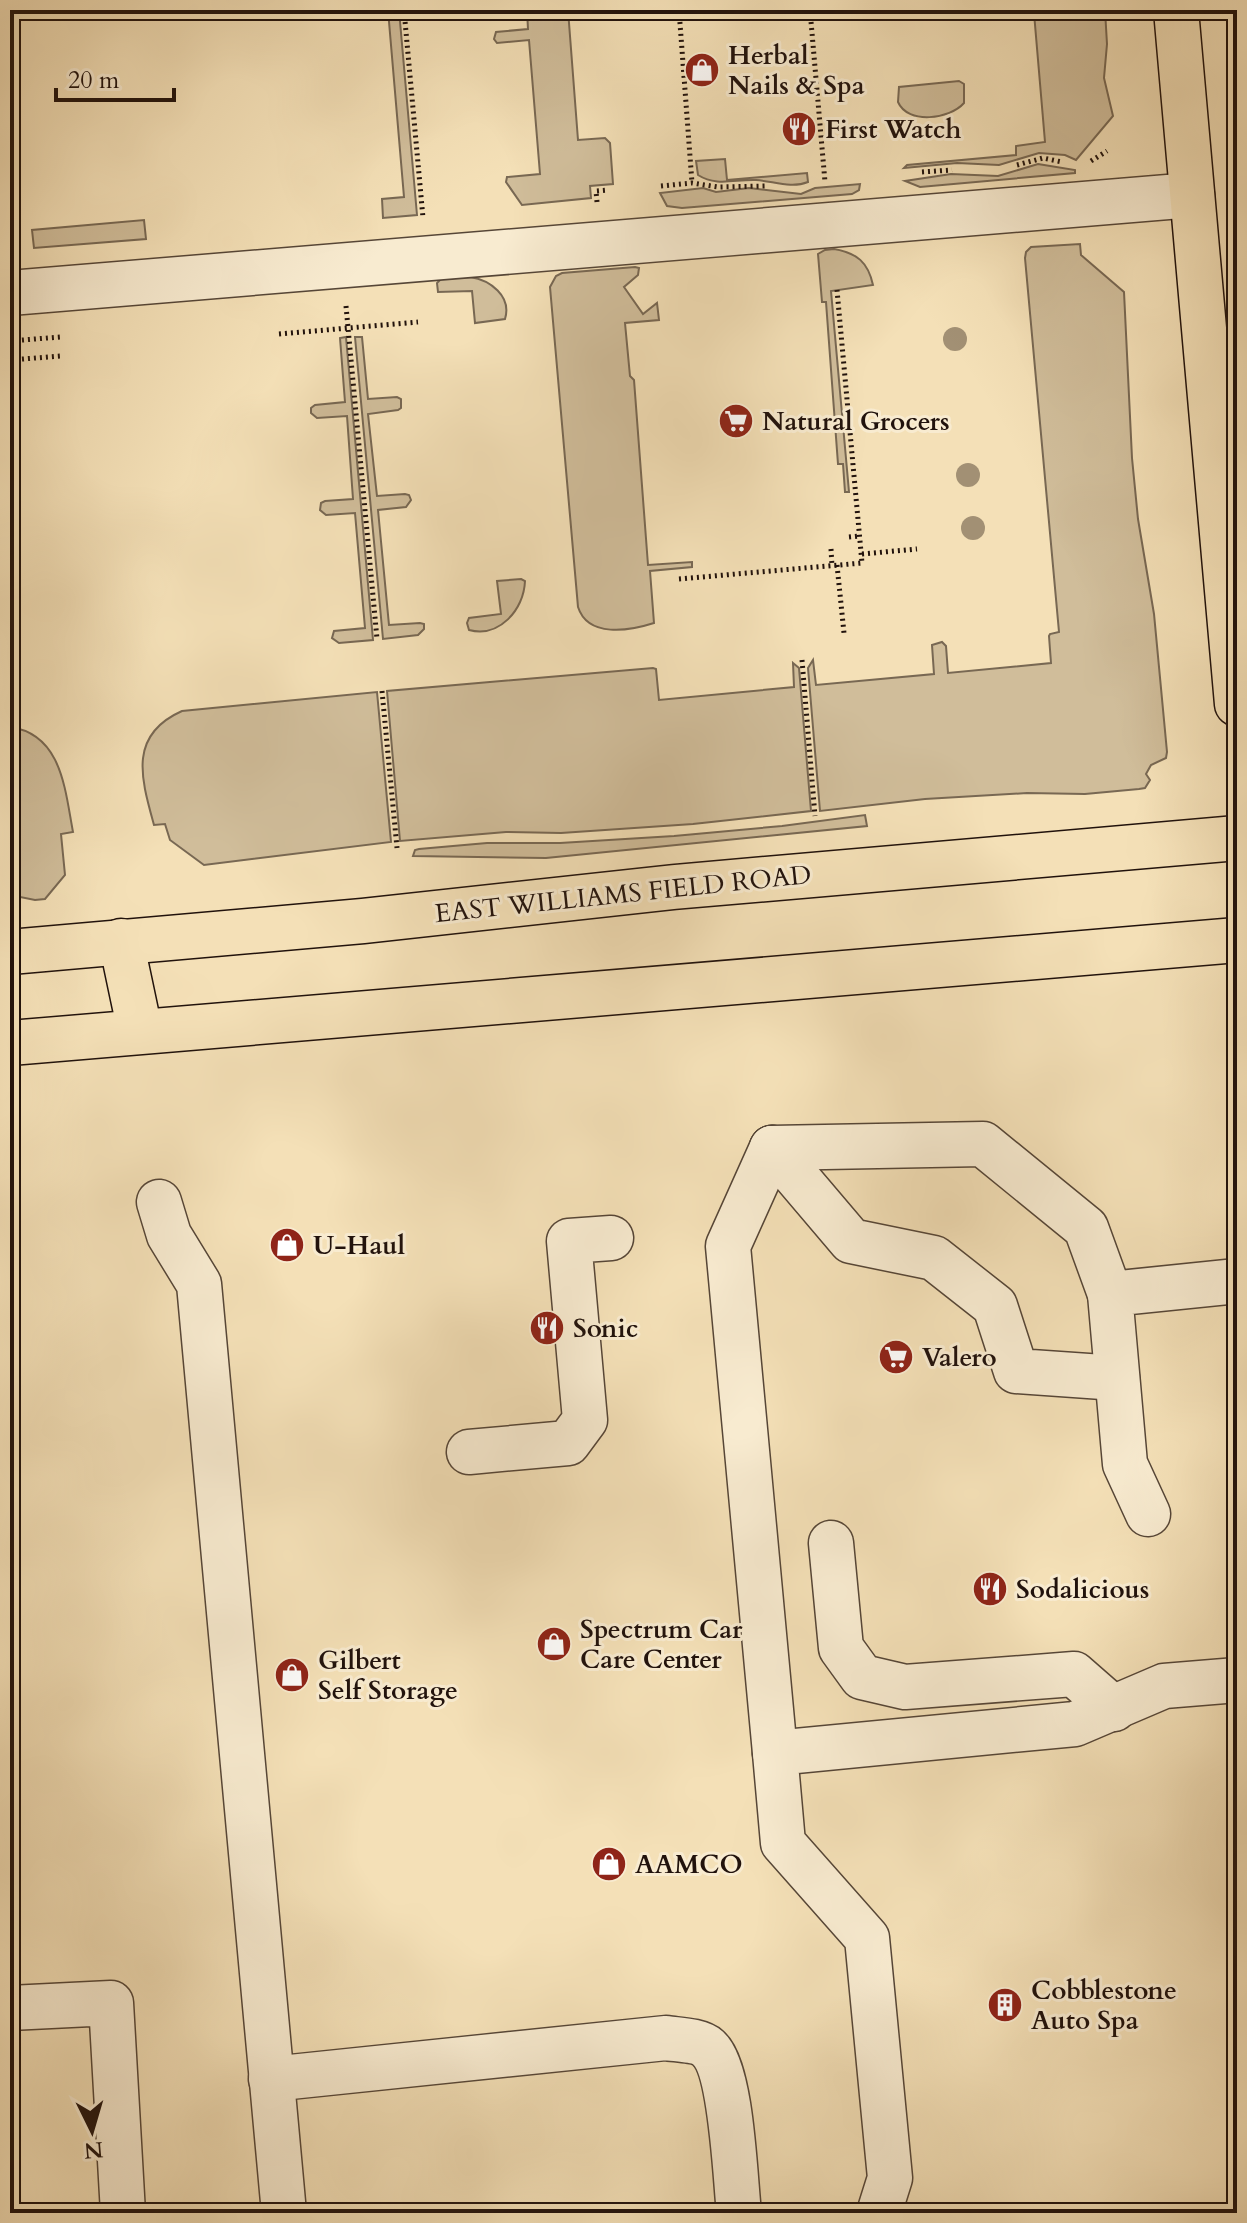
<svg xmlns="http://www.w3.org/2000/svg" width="1247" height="2223" viewBox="0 0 1247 2223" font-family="Cardo,serif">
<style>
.green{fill:#d0bd9a;stroke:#786853;stroke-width:2}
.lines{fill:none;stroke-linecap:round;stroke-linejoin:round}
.minor-casing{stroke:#564637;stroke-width:47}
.major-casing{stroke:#21120c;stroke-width:47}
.path{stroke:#21120c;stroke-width:5;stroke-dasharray:2 4;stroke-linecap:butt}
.minor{stroke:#f8ebd0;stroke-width:44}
.major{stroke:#f4e0b7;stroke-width:44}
.tree{fill:#a29074}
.labels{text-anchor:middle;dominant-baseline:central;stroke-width:6;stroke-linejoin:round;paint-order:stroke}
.poi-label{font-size:26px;font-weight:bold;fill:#21120c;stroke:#f8ebd0;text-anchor:start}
.street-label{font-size:26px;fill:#21120c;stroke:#f8ebd0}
</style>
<rect width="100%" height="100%" fill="#f4e0b7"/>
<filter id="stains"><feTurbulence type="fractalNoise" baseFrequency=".0025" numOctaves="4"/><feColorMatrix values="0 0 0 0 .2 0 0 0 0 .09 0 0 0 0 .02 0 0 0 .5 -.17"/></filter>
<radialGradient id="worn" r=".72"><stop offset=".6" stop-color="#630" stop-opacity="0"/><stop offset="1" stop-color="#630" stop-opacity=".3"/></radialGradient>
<g class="green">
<polygon points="388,10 399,10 417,215 383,218 382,199 404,197"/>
<polygon points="527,10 568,10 578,140 605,138 610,143 613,184 590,186 591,198 522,205 506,182 507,177 540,174 529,40 497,43 494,39 496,32 528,29"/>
<polygon points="1004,10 1105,10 1107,44 1104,78 1113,116 1076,160 1065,155 1039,153 999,165 957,163 904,168 907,165 1016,155 1016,146 1045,142 1034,13 1008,14"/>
<path d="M959,81L964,84V103C950,119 908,125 898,102L899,87Z"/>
<path d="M725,159L727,180L807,173L808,182C791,189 773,181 756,180C735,179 717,187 698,175L696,161Z"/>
<polygon points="1038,164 1075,170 1075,173 920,187 905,181 951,174 998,176"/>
<polygon points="860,184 859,190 852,194 682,208 667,206 660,193 703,188 716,192 749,188 801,194 815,188"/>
<polygon points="144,220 146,239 34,248 32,230"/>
<polygon points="1080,244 1081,255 1124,292 1132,458 1138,519 1154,614 1167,752 1166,758 1151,765 1146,774 1150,780 1145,788 1139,789 1085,794 1027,793 925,799 820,811 808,668 813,660 816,685 934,674 932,645 942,642 946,646 948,673 1051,663 1049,636 1050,634 1059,632 1025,258 1026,252 1031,247"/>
<path d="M834,249C857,253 868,262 873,285L831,291L849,492H845L843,464H838L826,302H822L818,254L825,250Z"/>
<path d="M635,267L639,268L638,275L624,287L643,314L657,303L659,320L625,323L630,376L634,380L648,565L692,562V567L650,571L654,623C629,631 588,638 578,607L550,287L556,276L562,273Z"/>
<path d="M470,277C490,280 512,296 505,319L475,323L472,291L438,292L437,283L441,279Z"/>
<polygon points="346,337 373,640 339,643 332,638 334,631 365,628 355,513 326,515 320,510 321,503 325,501 353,499 347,416 317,418 311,413 311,408 315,405 345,402 340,338"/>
<polygon points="355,337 362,337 368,399 397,397 401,399 401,408 398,410 368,414 377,496 405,494 409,495 411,500 406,507 378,510 389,625 420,623 424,624 424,629 418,635 383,639"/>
<path d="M521,579L525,581C524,610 499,638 469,630L467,623L469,618L501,614L497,581Z"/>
<polygon points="793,663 799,668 811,811 693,824 561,833 506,832 400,841 387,691 653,668 656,669 659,700 794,687"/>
<path d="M377,692L391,842L204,865L170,840L165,824L154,825C141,778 128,735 182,711Z"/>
<path d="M10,727C62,734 65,790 73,832L61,834L65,875L45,899L35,900L10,895Z"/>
<polygon points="865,815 867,826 546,858 413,856 415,850 419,849 487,843 560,843 674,836 782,826"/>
</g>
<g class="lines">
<g class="minor-casing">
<g id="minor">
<polyline points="10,293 1192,195"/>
<polyline points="772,1148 728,1246 775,1753"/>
<polyline points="772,1148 851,1241 934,1258 995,1306 1016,1371 1117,1378"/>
<polyline points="772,1148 983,1144 1086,1228 1110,1294"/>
<polyline points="159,1202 169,1235 199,1284 284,2213"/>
<polyline points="469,1452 568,1443 585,1420 569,1241 611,1238"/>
<polyline points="1148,1514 1125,1464 1110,1294 1237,1281"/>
<polyline points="831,1543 841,1648 862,1677 905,1687 1074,1674 1114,1709"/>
<polyline points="10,2008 111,2003 123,2213"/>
<path d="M271,2079L666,2038C678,2040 699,2040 708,2048C732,2069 735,2178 739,2213"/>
<polyline points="879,2213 890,2178 867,1938 783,1843 775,1753 1075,1724 1164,1686 1237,1680"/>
</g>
</g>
<g class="major-casing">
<g id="major">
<polyline points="1176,10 1237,704"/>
<polyline points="121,941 140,1031"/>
<polyline points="10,952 363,921 674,887 1237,838"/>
<polyline points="10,1043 1237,940"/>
</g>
</g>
<g class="path">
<polyline points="404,10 423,218"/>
<polyline points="679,10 692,183"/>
<polyline points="810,10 825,182"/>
<polyline points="1091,161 1107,151"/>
<polyline points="1017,165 1043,158 1062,162"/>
<polyline points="922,172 952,170"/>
<polyline points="661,186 692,183 718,187 767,186"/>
<polyline points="597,202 596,191 608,190"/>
<polyline points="346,306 377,639"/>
<polyline points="279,334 418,322"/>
<polyline points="10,341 60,337"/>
<polyline points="10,360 61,356"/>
<polyline points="849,537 859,536"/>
<polyline points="831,549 832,566"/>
<polyline points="862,554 917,549"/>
<polyline points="837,565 844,633"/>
<polyline points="679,579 862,563 837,290"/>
<polyline points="802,660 815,816"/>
<polyline points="382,691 397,848"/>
</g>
<use href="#minor" class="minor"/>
<use href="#major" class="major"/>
</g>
<g class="tree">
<circle cx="955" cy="339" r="12"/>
<circle cx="968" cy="475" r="12"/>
<circle cx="973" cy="528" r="12"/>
</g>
<defs>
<g id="shop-disc" transform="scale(1.8)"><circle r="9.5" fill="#8f2418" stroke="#f8ebd0"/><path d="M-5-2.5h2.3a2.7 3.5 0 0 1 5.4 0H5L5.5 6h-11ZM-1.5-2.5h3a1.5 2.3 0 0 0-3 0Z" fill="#fff"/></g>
<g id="restaurant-disc" transform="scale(1.8)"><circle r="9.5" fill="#8f2418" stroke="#f8ebd0"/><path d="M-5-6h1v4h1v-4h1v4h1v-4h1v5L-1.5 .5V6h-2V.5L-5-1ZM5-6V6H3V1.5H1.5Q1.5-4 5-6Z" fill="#fff"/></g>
<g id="supermarket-disc" transform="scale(1.8)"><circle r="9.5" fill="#8f2418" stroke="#f8ebd0"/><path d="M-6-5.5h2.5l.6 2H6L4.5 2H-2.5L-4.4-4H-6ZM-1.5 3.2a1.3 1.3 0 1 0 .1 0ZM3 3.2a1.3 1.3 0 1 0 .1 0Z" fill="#fff"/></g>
<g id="building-disc" transform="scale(1.8)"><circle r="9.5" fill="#8f2418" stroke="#f8ebd0"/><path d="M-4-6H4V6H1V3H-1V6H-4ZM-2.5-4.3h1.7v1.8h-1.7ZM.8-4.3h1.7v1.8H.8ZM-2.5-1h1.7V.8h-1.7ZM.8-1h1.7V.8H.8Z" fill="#fff"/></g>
</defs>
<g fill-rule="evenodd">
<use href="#shop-disc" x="702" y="70"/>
<use href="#restaurant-disc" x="799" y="129"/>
<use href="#supermarket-disc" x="736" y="421"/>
<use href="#shop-disc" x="287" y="1245"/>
<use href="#restaurant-disc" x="547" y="1328"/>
<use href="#supermarket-disc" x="896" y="1357"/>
<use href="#restaurant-disc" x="990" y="1589"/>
<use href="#shop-disc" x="554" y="1644"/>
<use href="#shop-disc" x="292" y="1675"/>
<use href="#shop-disc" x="609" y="1864"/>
<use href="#building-disc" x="1005" y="2005"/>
</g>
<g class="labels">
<g class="poi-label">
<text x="728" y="55">Herbal<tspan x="728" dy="30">Nails &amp; Spa</tspan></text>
<text x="825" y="129">First Watch</text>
<text x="762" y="421">Natural Grocers</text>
<text x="313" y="1245">U-Haul</text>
<text x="573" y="1328">Sonic</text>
<text x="922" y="1357">Valero</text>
<text x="1016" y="1589">Sodalicious</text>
<text x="580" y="1629">Spectrum Car<tspan x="580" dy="30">Care Center</tspan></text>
<text x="318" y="1660">Gilbert<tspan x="318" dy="30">Self Storage</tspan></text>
<text x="635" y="1864">AAMCO</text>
<text x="1031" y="1990">Cobblestone<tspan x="1031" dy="30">Auto Spa</tspan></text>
</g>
<g class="street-label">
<text transform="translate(623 894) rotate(-6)">EAST WILLIAMS FIELD ROAD</text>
</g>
</g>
<rect width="1247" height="2223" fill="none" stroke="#f4e0b7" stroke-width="40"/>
<rect x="12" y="12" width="1223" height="2199" fill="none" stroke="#21120c" stroke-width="4"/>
<rect x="20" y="20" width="1207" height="2183" fill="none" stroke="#21120c" stroke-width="2"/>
<g transform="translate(92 2131) rotate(175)" stroke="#f8ebd0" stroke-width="6" paint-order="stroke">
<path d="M0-6L14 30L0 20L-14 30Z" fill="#21120c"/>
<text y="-12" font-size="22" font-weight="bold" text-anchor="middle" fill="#21120c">N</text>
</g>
<path d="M56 88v12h118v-12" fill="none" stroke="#21120c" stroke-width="4"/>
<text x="68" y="88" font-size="24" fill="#21120c" stroke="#f8ebd0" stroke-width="6" paint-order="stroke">20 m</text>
<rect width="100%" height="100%" filter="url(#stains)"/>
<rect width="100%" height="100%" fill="url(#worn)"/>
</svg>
